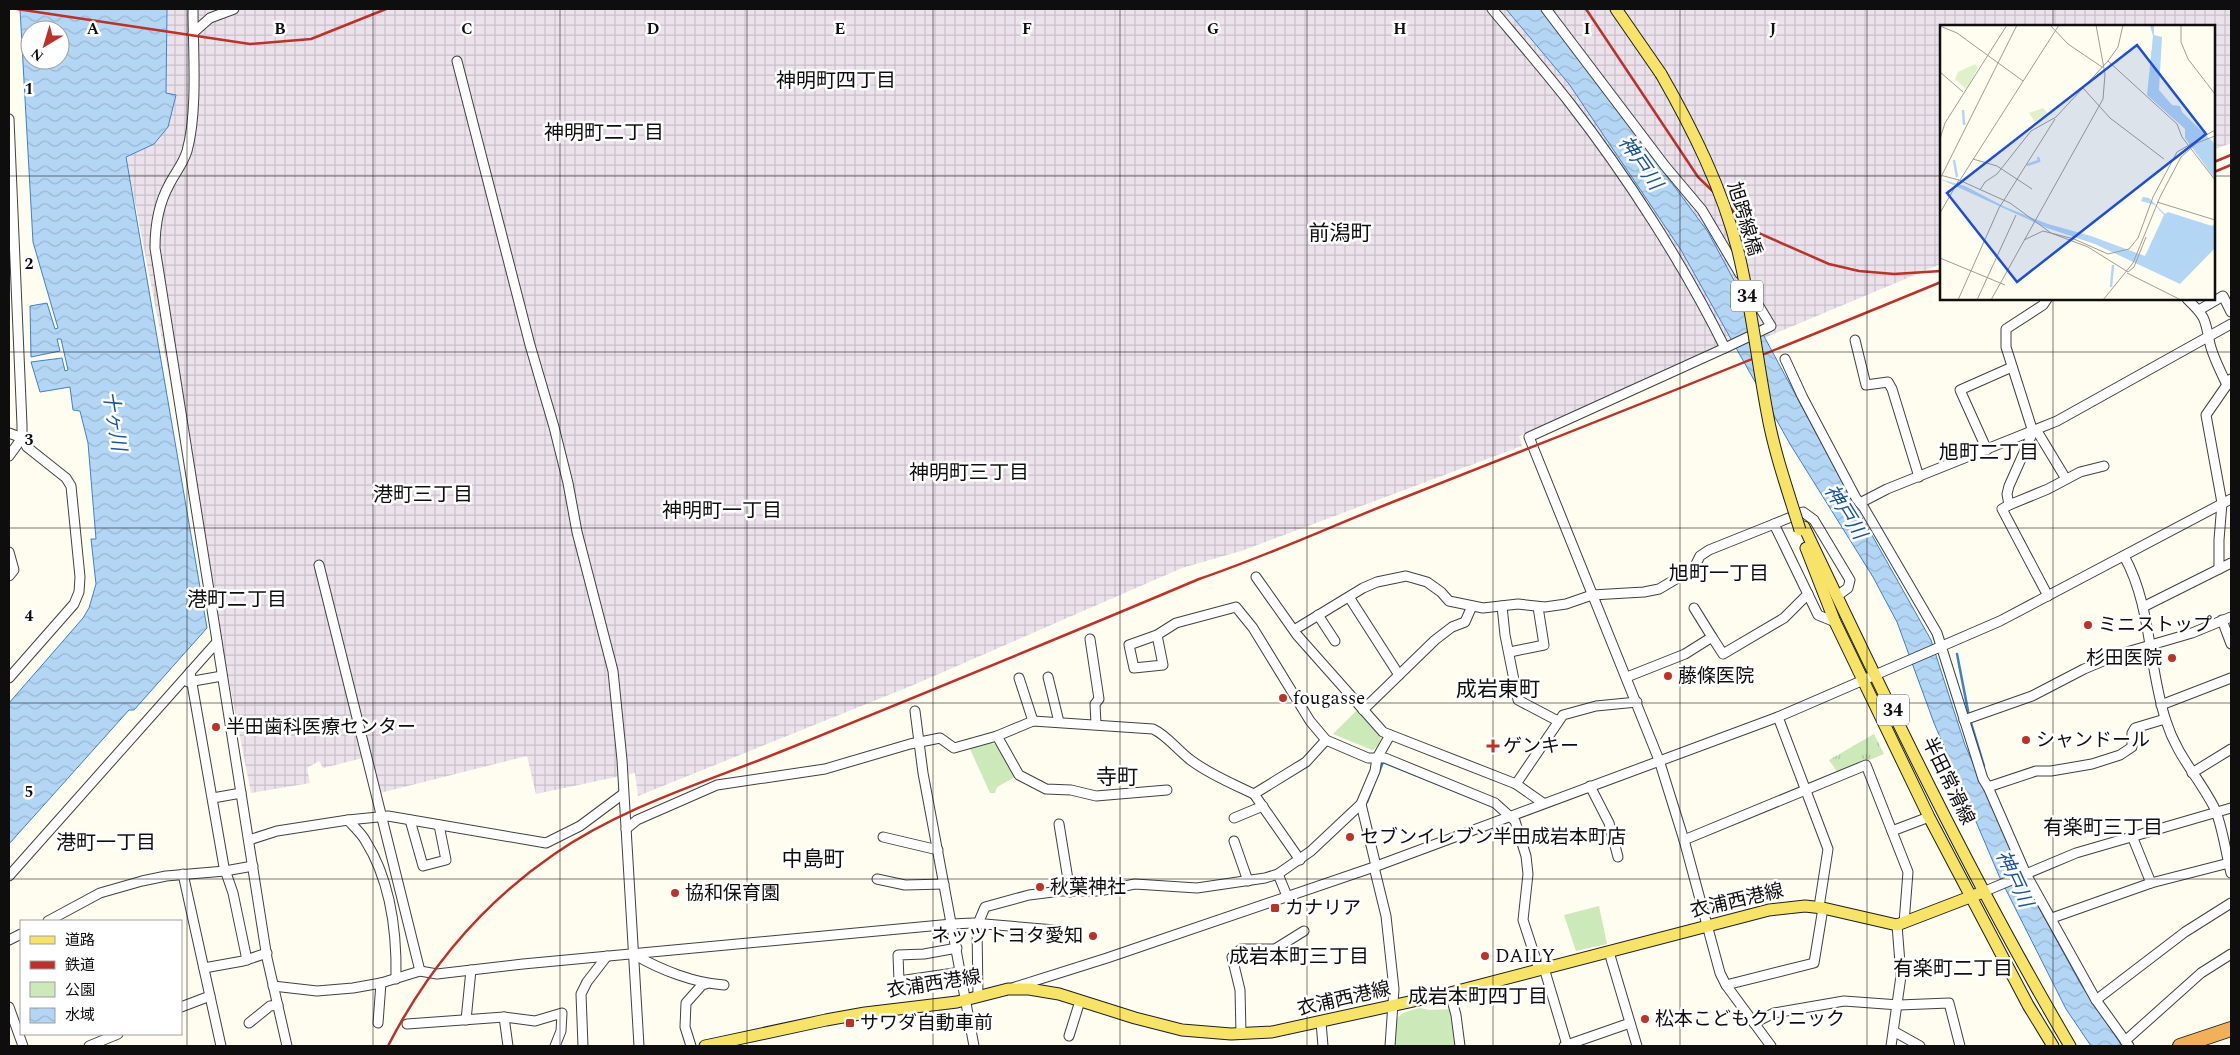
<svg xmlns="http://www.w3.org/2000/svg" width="2240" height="1055" viewBox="0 0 2240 1055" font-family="Spectral,'Noto Sans JP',serif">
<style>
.industrial{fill:url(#industrial-grid)}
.grass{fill:url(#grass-tufts)}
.park{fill:#cce9b9}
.water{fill:url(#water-waves);stroke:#3c82cb;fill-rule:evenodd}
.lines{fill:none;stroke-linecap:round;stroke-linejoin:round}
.stream{stroke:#3c82cb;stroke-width:2.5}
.minor-casing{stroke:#414141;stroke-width:11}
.major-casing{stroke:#1f1f1f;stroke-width:13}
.highway-casing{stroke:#1f1f1f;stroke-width:16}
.minor{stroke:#fff;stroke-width:9}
.major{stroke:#f6e367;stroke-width:11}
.highway{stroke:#f2b059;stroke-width:14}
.rail{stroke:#bc3128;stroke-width:2.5}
.major-bridge-casing{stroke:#1f1f1f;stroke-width:13;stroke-linecap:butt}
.major-bridge{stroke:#f6e367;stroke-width:11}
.grid{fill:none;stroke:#0e0e0e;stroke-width:1;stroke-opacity:0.55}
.poi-dot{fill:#bc3128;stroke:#fff;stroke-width:2}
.labels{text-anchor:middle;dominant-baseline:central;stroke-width:5;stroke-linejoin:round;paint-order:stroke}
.shield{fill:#fff;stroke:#565656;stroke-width:1}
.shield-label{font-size:18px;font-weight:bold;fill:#0e0e0e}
.street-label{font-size:19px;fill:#0e0e0e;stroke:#fff}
.poi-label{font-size:19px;fill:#0e0e0e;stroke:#fff;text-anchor:start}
.neighbourhood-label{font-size:20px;fill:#0e0e0e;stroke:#fff}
.water-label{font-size:20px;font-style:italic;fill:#19559e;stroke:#fff}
.quarter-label{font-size:21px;fill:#0e0e0e;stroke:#fff}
.inset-river{fill:none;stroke:#b4d6f5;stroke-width:2.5}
.inset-road{fill:none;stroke:#9f9d95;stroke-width:1}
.view{fill:#1d4ed8;fill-opacity:0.15;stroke:#1d4ed8;stroke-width:2.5}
.inset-edge{fill:none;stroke:#0e0e0e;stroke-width:2.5}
.grid-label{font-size:16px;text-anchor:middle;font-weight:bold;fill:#0e0e0e;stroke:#fff;stroke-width:5;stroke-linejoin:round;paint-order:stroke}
</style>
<defs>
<pattern id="industrial-grid" width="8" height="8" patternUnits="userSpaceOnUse" patternTransform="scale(1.25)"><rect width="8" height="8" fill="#ece2ec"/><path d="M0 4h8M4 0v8" fill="none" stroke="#c9c1c9"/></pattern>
<pattern id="grass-tufts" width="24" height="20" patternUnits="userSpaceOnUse" patternTransform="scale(1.25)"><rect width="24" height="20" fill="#cce9b9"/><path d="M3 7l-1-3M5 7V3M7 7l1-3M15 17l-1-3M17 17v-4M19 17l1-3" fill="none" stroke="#aec79e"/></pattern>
<pattern id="water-waves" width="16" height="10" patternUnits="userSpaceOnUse" patternTransform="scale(1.25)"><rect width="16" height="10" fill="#b4d6f5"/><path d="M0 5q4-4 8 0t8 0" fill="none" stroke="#9ab6d1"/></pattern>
</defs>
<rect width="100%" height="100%" fill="#fffdef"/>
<g class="industrial">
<polygon points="167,9 1506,9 1569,84 1681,250 1737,347 1519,436 1522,446 1241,551 1182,568 911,686 638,796 635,773 536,794 527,756 372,795 363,758 323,768 319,761 307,768 310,783 251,793 126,157 154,144 168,127 176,95 166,94"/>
<polygon points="1543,9 2231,9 2231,143 2214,150 2214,26 1941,26 1941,264 1764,338 1708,232"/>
</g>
<polygon class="grass" points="1874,734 1884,754 1838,773 1829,760"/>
<g class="park">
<polygon points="1357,710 1381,738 1378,746 1372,750 1333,734"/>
<polygon points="991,743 996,744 1015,777 997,787 995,793 990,793 970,749"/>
<polygon points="1599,906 1607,944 1576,951 1564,915"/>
<path d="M1420,1008L1429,1010L1451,1009L1456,1046H1395C1397,1018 1390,1015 1420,1008Z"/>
</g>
<g class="water">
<path d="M20,9H167L166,93L176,95L168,127L154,144L126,157L207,628L134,710H129L9,844V703L83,618L89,608L96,584L91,539H96L88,443L80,411L73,410L70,387L40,392L31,362L62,358L65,371L68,370L61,339H57L60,351L31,357L30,306L47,303L55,329L58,328L33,242ZM30,30H60V60H30Z"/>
<polygon points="1506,9 1543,9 1708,232 1851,498 1931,640 1965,745 2025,882 2080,983 2122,1046 2091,1046 2066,1009 2000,878 1934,723 1897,622 1873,577 1790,444 1681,250 1569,84"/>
</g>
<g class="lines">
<g class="stream">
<polyline points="1957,654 1969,716 1984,766"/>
<polyline points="1379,772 1383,762 1494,807"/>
<polyline points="1367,802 1372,789"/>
</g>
<g class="minor-casing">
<g id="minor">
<path d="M193,9C193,51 198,111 187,151C183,164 175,173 169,185C158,205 155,225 155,248L267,958L287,1046"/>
<path d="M1492,9C1518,40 1544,70 1569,102C1626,175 1684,265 1725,348L1529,437L1659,760L1684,840L1720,973L1726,985L1771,1046"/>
<polyline points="1546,9 1665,166 1702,210 1740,274"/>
<polyline points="193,33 210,18 234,9"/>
<polyline points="457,61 530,345 554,427 568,483 577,532 613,671 622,760 639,1046"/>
<polyline points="9,119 22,425 22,438 9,456"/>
<polyline points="2047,299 2043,305 2006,329 2006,347 2033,432 2009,486 2007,494 2009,505 2002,509 2048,596"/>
<path d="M2187,299C2206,317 2205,319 2210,344C2213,357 2221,372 2227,385"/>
<polyline points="2199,310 2223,296 2231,312"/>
<polyline points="1855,340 1866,385 1888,382 1892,389 1919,477"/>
<polyline points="1725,348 1771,326 1748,288"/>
<polyline points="1785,359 1802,396 1856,498 1864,508 1937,633 1983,779 1988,787 2026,874 2096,1000 2129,1046"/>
<polyline points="2037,431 2066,479"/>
<polyline points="9,433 22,438 27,447 66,478 71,486 80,577 79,592 74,604 9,678"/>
<polyline points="1987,450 1960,390 2012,367"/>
<polyline points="1860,503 1887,489 2057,421 2231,324"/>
<polyline points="2009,505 2048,489 2080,472 2104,466"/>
<polyline points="9,552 14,570 9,576"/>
<path d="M2124,556C2152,606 2148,667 2166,721C2177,756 2198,776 2214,807C2222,823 2226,854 2231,873"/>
<polyline points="319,565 420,971"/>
<polyline points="2219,569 2219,540 2222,503 2206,415 2231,379"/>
<polyline points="1256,577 1297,635 1383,732 1516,784 1543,803"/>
<polyline points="1349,597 1399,675"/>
<polyline points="1502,606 1505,635 1518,700 1558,721"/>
<polyline points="2143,607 2231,563"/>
<polyline points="1694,608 1712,637"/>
<polyline points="1318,615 1335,641"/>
<polyline points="2222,620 2231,644"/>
<polyline points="1835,622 1818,615 1774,524 1803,512 1814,520 1850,580 1848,588 1837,596"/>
<polyline points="1294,630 1363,588 1377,582 1406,576 1427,582 1441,592 1449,601 1483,608 1518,604 1545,607 1566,604 1592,595 1644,592 1659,589 1676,579 1691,574 1700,556 1709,550 1774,524"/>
<polyline points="1157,635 1163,665 1134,668 1129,645 1157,635 1176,623 1236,607 1253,628 1310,721 1326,740 1368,758 1385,758 1495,803 1515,821 1526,856 1528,874 1523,920 1539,969"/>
<polyline points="1090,639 1099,699 1095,704 1096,724"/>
<polyline points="1510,652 1544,645 1538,607"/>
<polyline points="190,672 224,867 233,893 247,960"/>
<polyline points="1048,677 1059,722"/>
<polyline points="1627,677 1685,654 1712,637 1723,654 1784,618 1808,594"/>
<polyline points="1019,678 1033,721"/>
<polyline points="188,682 222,676"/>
<polyline points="2161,705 2231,678"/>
<polyline points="1363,710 1435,640 1452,627 1465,622 1472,606"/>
<polyline points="915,711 923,773 974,1046"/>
<polyline points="1778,717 1828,849 1819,907"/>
<polyline points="1964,720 2032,696 2084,669 2120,654 2192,633 2231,617"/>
<polyline points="997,736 1019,775 1046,789 1071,790 1096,796 1167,790"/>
<polyline points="2192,773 2231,749"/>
<polyline points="1516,784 1563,715 1596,706 1637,702"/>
<polyline points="1590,786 1609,823 1618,857"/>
<polyline points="1988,787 2036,771 2051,771 2092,764 2120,755 2132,747 2132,733 2135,728 2165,719"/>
<polyline points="1254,794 1300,860"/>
<polyline points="213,798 241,793"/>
<polyline points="1361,804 1376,866"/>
<polyline points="1234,818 1263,806"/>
<path d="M348,820C353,826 361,833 365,840C391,881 397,932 396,979"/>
<polyline points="410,820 423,866 446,860 439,825"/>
<polyline points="1059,824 1070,892"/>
<path d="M626,829L637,820L717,785L825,769L910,744L940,738L954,748L997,736L1033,721L1153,729C1168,736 1178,751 1192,761C1211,775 1233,784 1254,794L1306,762L1326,740"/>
<polyline points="1892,831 1929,817"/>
<polyline points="2132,836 2151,883"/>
<polyline points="883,837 938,850"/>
<polyline points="249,840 277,831 348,820 388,816 546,843 580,826 623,794"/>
<polyline points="1684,840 1866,765 1908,872 1904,923"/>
<polyline points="1234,841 1248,881"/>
<polyline points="1374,867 1386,916 1394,989 1390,1046"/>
<polyline points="183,874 221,1046"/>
<polyline points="1278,874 1287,896"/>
<polyline points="9,876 217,642"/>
<polyline points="877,879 905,885 944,884"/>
<polyline points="1983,892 2076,853 2231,808"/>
<polyline points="2052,918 2151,883 2229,863"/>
<polyline points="48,921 100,893 142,881 166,876 225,871 253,866"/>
<polyline points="9,940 21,934"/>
<polyline points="957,948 924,954 898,955 899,981 961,972"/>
<polyline points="1609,952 1637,1046"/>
<path d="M635,955C661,970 694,983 724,985"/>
<polyline points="204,968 243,961 267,953"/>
<polyline points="1544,968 1567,1045"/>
<polyline points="1726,985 1814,963 1823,908"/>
<polyline points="273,986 317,991 353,988 381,983 420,971 437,974 523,964 952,924 973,923 1055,930"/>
<polyline points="1015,987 1107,958 1374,867 1778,717 2000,621 2231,499"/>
<polyline points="1450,993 1456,1015 1460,1046"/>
<polyline points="978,997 977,926 985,907 1029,895 1061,891 1099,891 1135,884 1197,888 1265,878 1278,874 1311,851 1361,804 1375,771 1377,758 1390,735"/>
<polyline points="2096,1000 2185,932 2231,903"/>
<polyline points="9,1007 23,1046"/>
<polyline points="181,1007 210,996"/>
<polyline points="504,1017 508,1046"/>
<polyline points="466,1020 471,970"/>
<polyline points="1321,1022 1323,1046"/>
<polyline points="249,1023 270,1006 278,1005"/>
<polyline points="378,1023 381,983"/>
<polyline points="1754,1023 1774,1013 1844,1001 1899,1005 1949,1003 1960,1046"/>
<polyline points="407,1024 504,1017 535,1021 562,1013 561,1031 555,1046"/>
<polyline points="1895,1032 1920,1046"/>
<polyline points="1241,1033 1240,990 1232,957 1241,949 1275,949 1304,931"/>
<polyline points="1069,1036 1080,1001"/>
<polyline points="2125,1041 2201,973 2231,954"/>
<polyline points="89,1046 118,1034"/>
<polyline points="583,1046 581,994 587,982 607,956"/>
<polyline points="691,1046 685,1027 686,1003 702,985 706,984"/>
<polyline points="1564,1046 1630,1023"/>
<polyline points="1891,1046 1901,976 1897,925"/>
</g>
</g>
<g class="major-casing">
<g id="major">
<polyline points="1616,9 1661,74"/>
<path d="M1804,527C1887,702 1971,878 2070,1046"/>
<polyline points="1806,548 1835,622 1929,817 2028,1005 2053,1046"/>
<polyline points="705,1046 826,1020 865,1013 957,1002 1008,989 1029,989 1059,994 1135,1018 1182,1030 1231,1034 1272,1032 1450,993 1769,910 1805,906 1823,908 1897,925 1983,892"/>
</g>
</g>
<g class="highway-casing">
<polyline id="highway" points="2180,1046 2231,1029"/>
</g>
<use href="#minor" class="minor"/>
<use href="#major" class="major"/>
<use href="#highway" class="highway"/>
<g class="rail">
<polyline points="17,9 250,44 311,39 386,9"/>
<polyline points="1586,9 1698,177 1754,231 1829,264 1859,271 1894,274 1941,271"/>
<polyline points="2214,162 2231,155"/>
<polyline points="2214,172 2231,165"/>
<path d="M388,1046C427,970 482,904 553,855C622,807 703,783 780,752C920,695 1060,638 1199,579C1270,555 1338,523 1408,496C1586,426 1764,355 1941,282"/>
</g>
<g class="major-bridge-casing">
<path id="major-bridge" d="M1661,74C1693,130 1722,188 1738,251C1751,304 1757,359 1767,412C1774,452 1788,491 1800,530"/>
</g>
<use href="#major-bridge" class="major-bridge"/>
</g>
<path class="grid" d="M187,9V1046M373,9V1046M560,9V1046M747,9V1046M933,9V1046M1120,9V1046M1307,9V1046M1493,9V1046M1680,9V1046M1867,9V1046M2053,9V26M9,176H1941M2214,176H2231M2053,299V1046M9,352H2231M9,528H2231M9,703H2231M9,879H2231"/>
<g class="poi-dot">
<circle cx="2088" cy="625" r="5"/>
<circle cx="2172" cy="658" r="5"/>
<circle cx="1668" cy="676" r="5"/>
<circle cx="1283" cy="698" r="5"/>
<circle cx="216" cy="727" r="5"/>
<circle cx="2026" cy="740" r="5"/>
<path d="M1490.5 738.5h5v5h5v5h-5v5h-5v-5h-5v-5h5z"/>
<circle cx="1350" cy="837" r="5"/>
<circle cx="1040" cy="887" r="5"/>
<circle cx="675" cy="893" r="5"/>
<rect x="1270" y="903" width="10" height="10" rx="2.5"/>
<circle cx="1093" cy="936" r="5"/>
<circle cx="1485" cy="956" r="5"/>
<circle cx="1645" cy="1019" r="5"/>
<rect x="845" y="1018" width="10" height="10" rx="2.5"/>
</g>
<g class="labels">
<g class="shield">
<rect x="1731" y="280.5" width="32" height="31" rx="4"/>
<rect x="1877" y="694.5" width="32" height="31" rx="4"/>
</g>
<g class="shield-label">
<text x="1747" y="296">34</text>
<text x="1893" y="710">34</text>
</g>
<g class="street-label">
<text transform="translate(1744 219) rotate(73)">旭跨線橋</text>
<text transform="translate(1948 781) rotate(64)">半田常滑線</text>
<text transform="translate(1737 901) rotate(-13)">衣浦西港線</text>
<text transform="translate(934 984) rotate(-9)">衣浦西港線</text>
<text transform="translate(1344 999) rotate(-13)">衣浦西港線</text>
</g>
<g class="poi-label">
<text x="2098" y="625">ミニストップ</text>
<text x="2162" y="658" text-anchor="end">杉田医院</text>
<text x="1678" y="676">藤條医院</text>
<text x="1293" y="698">fougasse</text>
<text x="226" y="727">半田歯科医療センター</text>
<text x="2036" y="740">シャンドール</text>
<text x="1503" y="746">ゲンキー</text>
<text x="1360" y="837">セブンイレブン半田成岩本町店</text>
<text x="1050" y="887">秋葉神社</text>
<text x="685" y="893">協和保育園</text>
<text x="1285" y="908">カナリア</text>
<text x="1083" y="936" text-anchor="end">ネッツトヨタ愛知</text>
<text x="1495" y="956">DAILY</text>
<text x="1655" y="1019">松本こどもクリニック</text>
<text x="860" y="1023">サワダ自動車前</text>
</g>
<g class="neighbourhood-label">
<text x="836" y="81">神明町四丁目</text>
<text x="604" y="133">神明町二丁目</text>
<text x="1989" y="453">旭町二丁目</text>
<text x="969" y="473">神明町三丁目</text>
<text x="423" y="495">港町三丁目</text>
<text x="722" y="511">神明町一丁目</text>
<text x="1719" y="574">旭町一丁目</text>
<text x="237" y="600">港町二丁目</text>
<text x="2103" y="828">有楽町三丁目</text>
<text x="106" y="843">港町一丁目</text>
<text x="1299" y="957">成岩本町三丁目</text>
<text x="1953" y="969">有楽町二丁目</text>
<text x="1478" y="997">成岩本町四丁目</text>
</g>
<g class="water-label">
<text transform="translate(1640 163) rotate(55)">神戸川</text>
<text transform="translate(114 421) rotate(81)">十ヶ川</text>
<text transform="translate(1845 512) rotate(58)">神戸川</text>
<text transform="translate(2014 879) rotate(65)">神戸川</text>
</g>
<g class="quarter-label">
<text x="1340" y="234">前潟町</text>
<text x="1498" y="690">成岩東町</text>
<text x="1117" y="778">寺町</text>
<text x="813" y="860">中島町</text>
</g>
</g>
<g transform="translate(1940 25)">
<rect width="275" height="275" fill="#fffdef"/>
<path d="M35,39L38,43L26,64L15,54L18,47ZM103,83L108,88L95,97L89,88Z" fill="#dff0ca"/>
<path d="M214,0V10L222,12L219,65L232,80L240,81L242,87L275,119V154L245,113V104L207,70L213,11L210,1ZM0,154L25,161L65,182L108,199L151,211L205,231L224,190L215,180L201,176L203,172L209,173L225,189L228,187L272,201L275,199V223L240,259L155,219L107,203Z" fill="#b4d6f5"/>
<path class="inset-river" d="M23,85L24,100M14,135L17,152M87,140L99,136L98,132M171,262L173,240"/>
<path class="inset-road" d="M110,0L128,19L162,42M241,0V17L248,34L275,69M0,1L17,8L83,56M168,36L237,99L242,112L275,155M0,47L23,67M143,63L170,93L224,134M0,114L5,98L67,0M33,134L57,141L92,164M0,150L19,155L0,188M0,154L77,0M19,155L70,178L111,208L148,222L188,247M20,155L119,0M40,165L45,157L57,149L91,106L116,92L168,36L178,22L183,0M217,177L275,195M84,215L103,206L134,214L168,229L189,224L198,213L213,172L237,127L275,105M0,233L65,260M188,247L194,242L206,212M187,248L241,275M18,275L59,183L115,94M37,275L76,190M51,275L163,74L165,49L156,0M163,275L193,238L220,172L241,132L257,118L275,111"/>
<path class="view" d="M197,20L266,109L77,257L7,168Z"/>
<rect width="275" height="275" class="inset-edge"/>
</g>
<g class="grid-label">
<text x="93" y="34">A</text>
<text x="280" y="34">B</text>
<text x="467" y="34">C</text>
<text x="653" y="34">D</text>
<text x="840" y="34">E</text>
<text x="1027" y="34">F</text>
<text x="1213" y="34">G</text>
<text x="1400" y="34">H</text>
<text x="1587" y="34">I</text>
<text x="1773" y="34">J</text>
<text x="29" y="94">1</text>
<text x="29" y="269">2</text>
<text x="29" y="445">3</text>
<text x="29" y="621">4</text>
<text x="29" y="797">5</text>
</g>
<rect width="2240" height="1055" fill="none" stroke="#0e0e0e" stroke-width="20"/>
<rect x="20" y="920" width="162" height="115" fill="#ffffff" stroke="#9f9f9f"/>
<rect x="30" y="936" width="25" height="8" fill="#f6e367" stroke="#9f9f9f"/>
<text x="65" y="945" font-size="15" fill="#0e0e0e">道路</text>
<rect x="30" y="961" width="25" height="8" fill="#bc3128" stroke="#9f9f9f"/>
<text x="65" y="970" font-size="15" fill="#0e0e0e">鉄道</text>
<rect x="30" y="982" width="25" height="15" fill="#cce9b9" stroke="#9f9f9f"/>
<text x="65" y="995" font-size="15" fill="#0e0e0e">公園</text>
<rect x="30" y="1008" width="25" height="15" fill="url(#water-waves)" stroke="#9f9f9f"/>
<text x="65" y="1020" font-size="15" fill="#0e0e0e">水域</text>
<g transform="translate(45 45) rotate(218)"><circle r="24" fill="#ffffff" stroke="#9f9f9f"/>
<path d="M0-4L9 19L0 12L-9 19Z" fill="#bc3128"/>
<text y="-8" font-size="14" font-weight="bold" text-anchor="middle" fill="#0e0e0e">N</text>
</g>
</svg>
